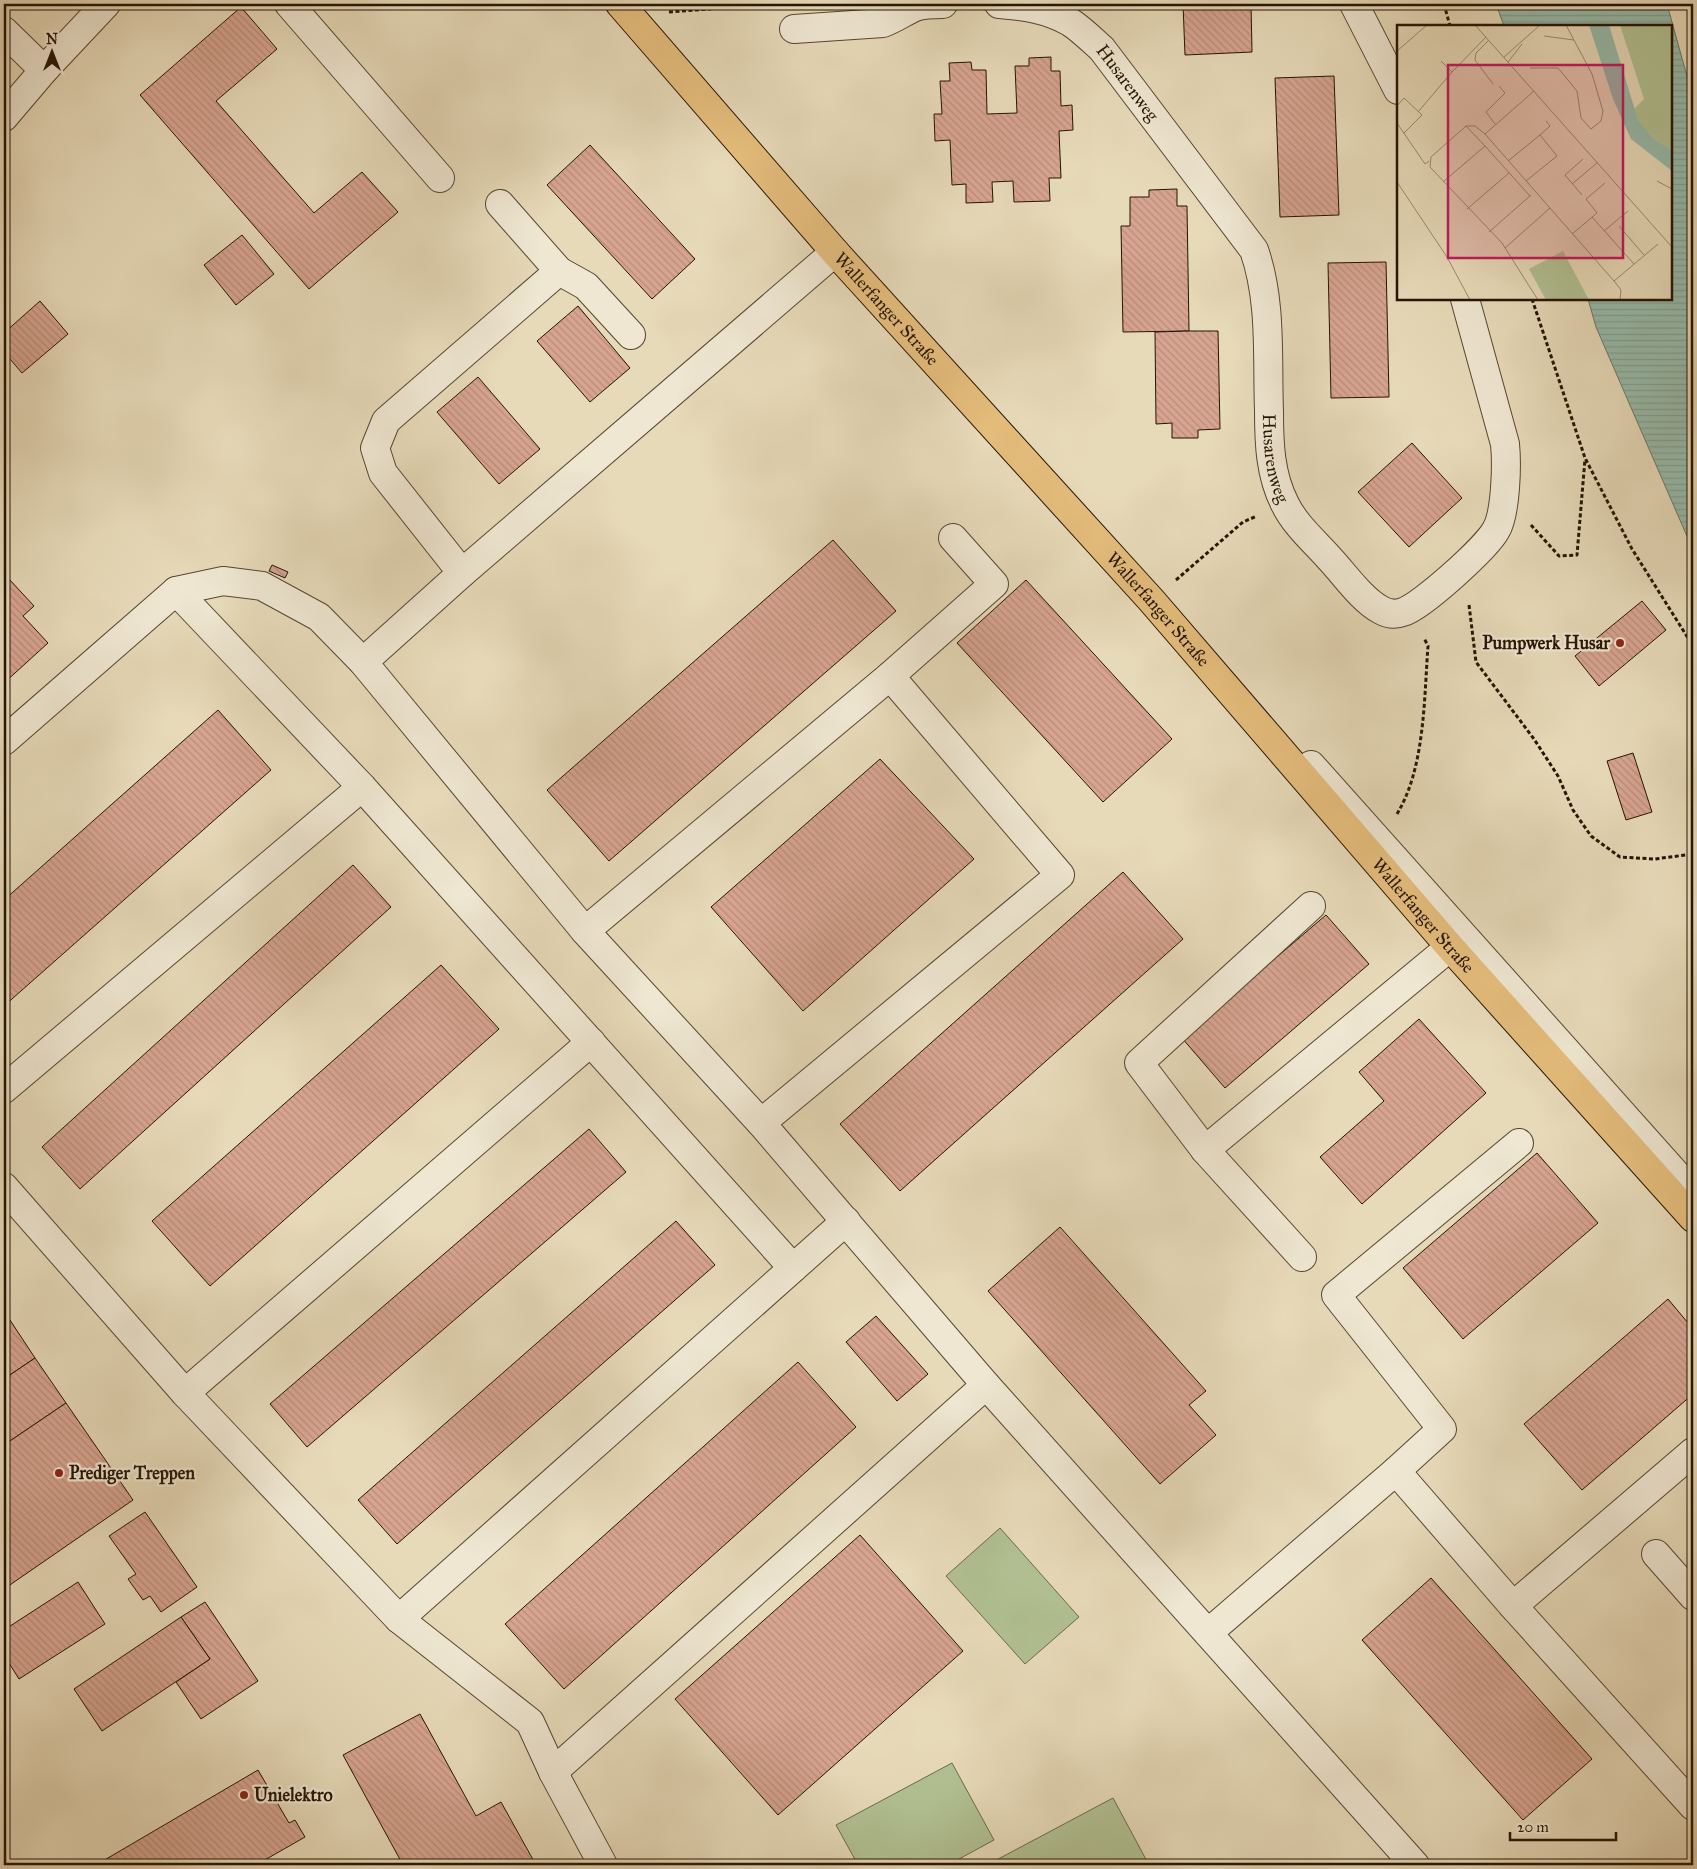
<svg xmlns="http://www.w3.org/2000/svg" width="1697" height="1869" viewBox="0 0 1697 1869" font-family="'IM FELL Great Primer',serif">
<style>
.garden{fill:#b1c193;stroke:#6b6a4a}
.water{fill:url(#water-rules);stroke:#697867}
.building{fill:url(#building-back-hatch);stroke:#251402}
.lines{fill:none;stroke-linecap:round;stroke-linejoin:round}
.minor-casing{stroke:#564630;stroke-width:30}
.major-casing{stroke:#251402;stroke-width:30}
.path{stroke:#251402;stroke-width:3;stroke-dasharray:4 2.5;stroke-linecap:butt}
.minor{stroke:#efe7d2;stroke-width:28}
.major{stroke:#e4bd7c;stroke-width:28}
.poi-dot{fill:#8f2418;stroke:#efe7d2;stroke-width:2}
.labels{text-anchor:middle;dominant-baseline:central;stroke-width:4.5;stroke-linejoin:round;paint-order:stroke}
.street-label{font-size:18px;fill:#251402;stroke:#efe7d2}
.poi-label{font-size:18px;font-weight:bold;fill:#251402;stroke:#efe7d2;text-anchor:start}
.inset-road{fill:none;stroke:#998b70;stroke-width:1}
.view{fill:#c2185b;fill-opacity:0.15;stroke:#c2185b;stroke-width:2.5}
.inset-edge{fill:none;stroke:#251402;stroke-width:2.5}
</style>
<defs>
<pattern id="water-rules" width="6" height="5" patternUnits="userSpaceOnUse" patternTransform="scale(1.25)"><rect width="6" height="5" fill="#97bbab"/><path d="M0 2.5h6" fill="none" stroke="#82a092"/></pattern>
<pattern id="building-back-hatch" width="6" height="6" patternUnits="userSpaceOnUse" patternTransform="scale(1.25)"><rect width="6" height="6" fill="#d7a490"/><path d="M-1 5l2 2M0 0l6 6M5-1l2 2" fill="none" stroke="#b88c7b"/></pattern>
</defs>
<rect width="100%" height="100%" fill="#e7dab9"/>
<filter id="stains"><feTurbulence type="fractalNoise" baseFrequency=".004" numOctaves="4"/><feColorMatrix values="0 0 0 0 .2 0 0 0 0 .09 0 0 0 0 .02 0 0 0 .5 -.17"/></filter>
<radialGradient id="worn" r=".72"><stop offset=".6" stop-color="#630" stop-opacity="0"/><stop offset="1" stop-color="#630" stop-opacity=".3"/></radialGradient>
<g class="garden">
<polygon points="1000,1528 1079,1617 1025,1664 946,1576"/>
<polygon points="952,1763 994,1840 948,1865 858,1865 836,1825"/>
<polygon points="1113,1798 1149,1865 987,1865"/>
</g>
<polygon class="water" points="1496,4 1667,4 1693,98 1693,550 1596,327 1588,299 1671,299 1671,26 1504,26"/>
<g class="building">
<polygon points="1183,4 1251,4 1252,52 1185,55"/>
<polygon points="241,7 277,49 216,101 314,213 362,172 398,212 309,289 140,95"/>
<polygon points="1051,57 1051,71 1060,71 1061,106 1072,105 1073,130 1059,131 1061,178 1049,178 1050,201 1014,202 1013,181 992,182 993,202 966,203 966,184 952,185 950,140 935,141 934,114 942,114 940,81 950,81 949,63 971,62 972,70 986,70 987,114 1017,113 1015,66 1029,66 1029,58"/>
<polygon points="1334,76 1339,215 1280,217 1275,78"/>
<polygon points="590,145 695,259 652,299 547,185"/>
<polygon points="1177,189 1177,206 1187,206 1189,331 1123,332 1121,226 1130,226 1130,197 1149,197 1149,190"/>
<polygon points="242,235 274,274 236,305 204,265"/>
<polygon points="1386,262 1389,397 1331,398 1328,263"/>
<polygon points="40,301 68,334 22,373 4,352 4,333"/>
<polygon points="578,306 630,368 590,402 537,341"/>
<polygon points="1189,331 1218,331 1220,429 1198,430 1198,438 1172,438 1172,423 1156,424 1155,332"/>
<polygon points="478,377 540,449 499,484 437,412"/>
<polygon points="1412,443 1462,498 1409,547 1358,492"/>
<polygon points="833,540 896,611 609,861 547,790"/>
<polygon points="272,565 288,572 285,578 269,571"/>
<polygon points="9,579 34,606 23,616 48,643 4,683 4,584"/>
<polygon points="1026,580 1172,739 1103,802 957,643"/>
<polygon points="1642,601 1666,630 1599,686 1575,656"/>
<polygon points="218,710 271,770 4,1006 4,900"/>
<polygon points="1633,753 1652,812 1626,820 1607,761"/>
<polygon points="880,759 974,859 803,1011 711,907"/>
<polygon points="353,865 391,907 80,1189 42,1147"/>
<polygon points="1123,872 1183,939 900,1191 840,1124"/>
<polygon points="1326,915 1369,964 1225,1088 1182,1038"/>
<polygon points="441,965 499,1029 210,1286 152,1221"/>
<polygon points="1419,1019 1486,1093 1362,1204 1320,1157 1384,1101 1359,1072"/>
<polygon points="589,1129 626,1172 307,1447 270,1404"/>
<polygon points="1537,1153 1598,1223 1463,1339 1403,1268"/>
<polygon points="676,1221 715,1265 397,1544 358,1500"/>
<polygon points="1060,1227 1206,1391 1189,1405 1216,1435 1160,1484 988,1291"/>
<polygon points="1668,1299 1693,1329 1693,1394 1582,1490 1524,1424"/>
<polygon points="4,1311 35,1358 4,1379"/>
<polygon points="876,1316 928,1374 897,1401 846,1342"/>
<polygon points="35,1358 66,1403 10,1441 4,1432 4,1379"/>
<polygon points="798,1362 856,1427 564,1689 505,1624"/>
<polygon points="66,1403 133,1500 4,1589 4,1445"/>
<polygon points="145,1512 197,1587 161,1612 150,1596 143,1600 128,1579 136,1574 109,1536"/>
<polygon points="860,1535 963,1651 778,1815 675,1699"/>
<polygon points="1431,1578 1592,1759 1523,1820 1362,1640"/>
<polygon points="78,1582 105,1624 19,1679 4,1655 4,1630"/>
<polygon points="205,1602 258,1681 201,1719 176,1682 210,1659 181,1617"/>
<polygon points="181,1617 210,1659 102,1731 74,1689"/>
<polygon points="420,1714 476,1816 501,1802 536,1865 403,1865 343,1755"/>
<polygon points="258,1770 289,1823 295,1820 305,1837 256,1865 96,1865"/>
</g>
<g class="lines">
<g class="minor-casing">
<g id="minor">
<polyline points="289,4 440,178"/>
<path id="s1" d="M999,4C1024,6 1047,9 1070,22C1081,29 1092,40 1102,49L1254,250C1272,301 1267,358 1269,411C1269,443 1270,475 1285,504C1295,525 1315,542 1330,559C1345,575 1362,600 1381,610C1388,614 1395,615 1403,612C1422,606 1486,548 1496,530C1506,513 1507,464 1505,444L1465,299"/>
<polyline points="1354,4 1398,90"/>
<path d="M794,29L883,23C894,19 904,12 915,7C924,4 934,4 943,4"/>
<polyline points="4,31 44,70 4,117"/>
<polyline points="44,70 106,4"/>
<polyline points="559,271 586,286 631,335"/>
<polyline points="462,573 383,473 375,448 386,421 559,271 500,204"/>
<polyline points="363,662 462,573 835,252"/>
<polyline points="890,676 994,584 953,538"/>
<polyline points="4,741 176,591 223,581 262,586 319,617 363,662 585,931 761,1123 986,1385 1415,1865"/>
<polyline points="1311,765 1693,1193"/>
<polyline points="362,787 793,1268"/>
<polyline points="585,931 890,676 1060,875 761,1123"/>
<polyline points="4,1089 362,787 176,591"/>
<polyline points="1205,1150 1450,947"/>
<polyline points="4,1187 185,1393 399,1619 530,1722 553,1772 603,1865"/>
<polyline points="1302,1257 1205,1150 1139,1063 1311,906"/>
<polyline points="185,1393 591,1042"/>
<polyline points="1396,1471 1513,1606 1693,1806"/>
<polyline points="1656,1554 1693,1596"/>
<polyline points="1513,1606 1693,1452"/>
<polyline points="399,1619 846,1221"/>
<polyline points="1208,1633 1396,1471 1442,1429 1336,1295 1519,1143"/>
<polyline points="553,1772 986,1385"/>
</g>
</g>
<g class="major-casing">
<g id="major">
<path id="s2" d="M620,4L835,252L1152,601L1450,947L1693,1218"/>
</g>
</g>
<g class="path">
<polyline points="1444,4 1450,26"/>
<polyline points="669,12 773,4"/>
<polyline points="1532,299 1585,458 1632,549 1693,646"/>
<polyline points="1531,525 1559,556 1577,555 1585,459"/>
<polyline points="1176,580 1243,522 1257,516"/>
<polyline points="1469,605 1476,662 1534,739 1558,776 1573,810 1591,836 1620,857 1655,859 1693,854"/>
<path d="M1397,814C1425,768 1424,699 1428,646L1424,638"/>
</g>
<use href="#minor" class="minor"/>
<use href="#major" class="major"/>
</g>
<g class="poi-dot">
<circle cx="1620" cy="643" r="5"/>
<circle cx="59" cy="1473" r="5"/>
<circle cx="244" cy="1795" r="5"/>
</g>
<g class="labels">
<g class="street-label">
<text stroke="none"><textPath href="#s1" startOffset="158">Husarenweg</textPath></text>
<text stroke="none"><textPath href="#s2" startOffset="405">Wallerfanger Straße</textPath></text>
<text stroke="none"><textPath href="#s1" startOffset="578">Husarenweg</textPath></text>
<text stroke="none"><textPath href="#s2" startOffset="810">Wallerfanger Straße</textPath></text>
<text stroke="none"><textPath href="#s2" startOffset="1215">Wallerfanger Straße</textPath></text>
</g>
<g class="poi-label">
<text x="1610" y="643" text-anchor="end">Pumpwerk Husar</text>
<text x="69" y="1473">Prediger Treppen</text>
<text x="254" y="1795">Unielektro</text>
</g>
</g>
<g transform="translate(1397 25)">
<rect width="275" height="275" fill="#e7dab9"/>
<path d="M223,0H275V125L256,113L241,95L237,84L247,74Z" fill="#b1c193"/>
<path d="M166,226L192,275H149L132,244Z" fill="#b1c193"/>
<path d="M192,0H212L241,95L256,113L275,125V146L234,114L216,74Z" fill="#97bbab"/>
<path class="inset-road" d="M78,0L275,222M147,11L177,15M92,15L79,28L78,35L96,59M0,26L30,0M107,32L143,0M111,37L125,19M133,43H161L180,66L184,93L194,104L204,96L206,86L195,49L169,0M55,47L89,12M0,81L7,73L25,90L7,108M21,87L55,47L44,36M0,98L28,139L32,136M98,99L89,87L108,68L102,61M88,109L137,66M143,110L153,101L149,96M88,121L133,171M111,136L143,110L160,131L129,156M260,156L275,164M0,157L50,232L73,275M46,157L88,121L69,101M175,159L200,138M185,170L168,150L186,134M70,184L112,148M195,192L237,239M222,201L247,230M207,206L231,186M92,207L134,170M175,209L200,188L189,174L208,158M108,223L153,183M217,256L261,219M141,275L105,218L33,142L34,132L69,101H78L88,109L217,256L224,265L223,275"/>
<path class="view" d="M51,40H226V233H51Z"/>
<rect width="275" height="275" class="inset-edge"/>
</g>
<rect width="1697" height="1869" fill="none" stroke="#e7dab9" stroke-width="20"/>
<rect x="5" y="5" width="1687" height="1859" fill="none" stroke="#251402" stroke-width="2.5"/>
<rect x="10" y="10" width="1677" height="1849" fill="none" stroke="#251402"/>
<g transform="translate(52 52)" stroke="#efe7d2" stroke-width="4" paint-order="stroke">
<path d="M0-4L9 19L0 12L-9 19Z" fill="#251402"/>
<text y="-8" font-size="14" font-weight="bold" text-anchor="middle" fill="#251402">N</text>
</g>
<path d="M1510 1832v8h106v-8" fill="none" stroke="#251402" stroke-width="2.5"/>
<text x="1517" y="1832" font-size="15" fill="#251402" stroke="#efe7d2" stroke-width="4" paint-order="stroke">20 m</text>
<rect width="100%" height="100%" filter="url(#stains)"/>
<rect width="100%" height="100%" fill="url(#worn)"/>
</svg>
